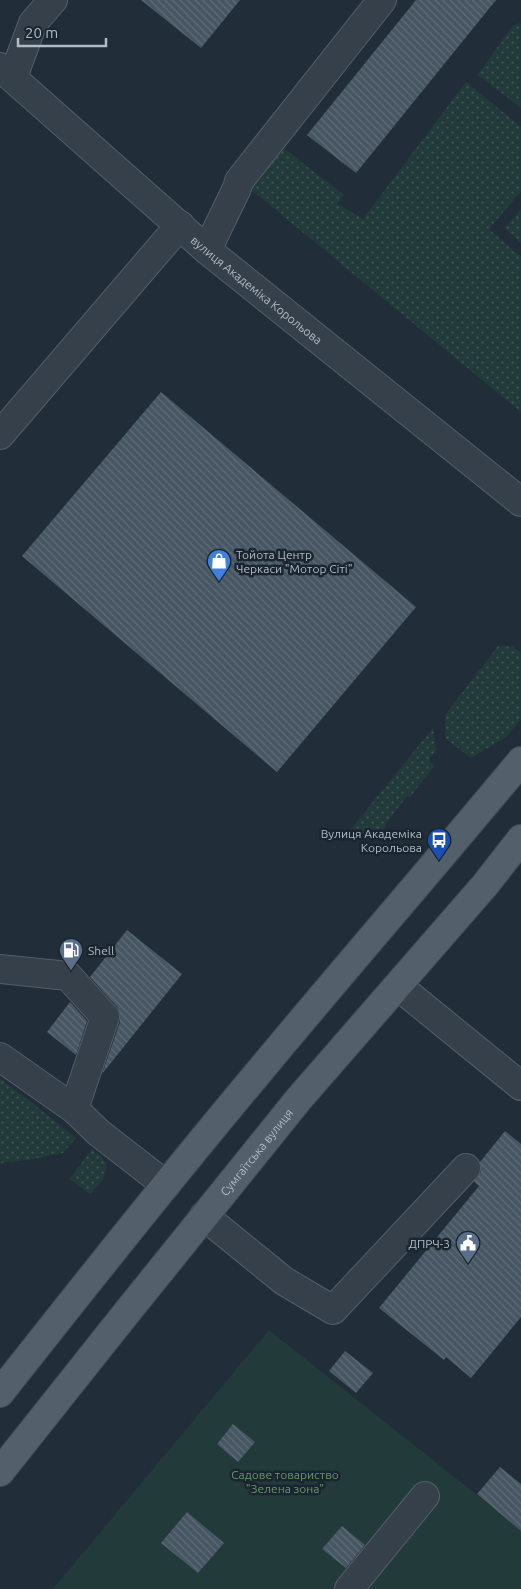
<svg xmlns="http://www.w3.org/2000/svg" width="521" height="1589" viewBox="0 0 521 1589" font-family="Ubuntu,sans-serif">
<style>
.grass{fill:url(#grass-dots)}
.garden{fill:#233a3b}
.building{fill:url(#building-back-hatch)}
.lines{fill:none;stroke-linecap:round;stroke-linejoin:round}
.minor-casing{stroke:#535e68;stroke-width:30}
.major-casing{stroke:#3e4953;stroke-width:30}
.minor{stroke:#35404a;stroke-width:28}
.major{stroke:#535f6a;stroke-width:28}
.labels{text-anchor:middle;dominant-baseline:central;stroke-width:5;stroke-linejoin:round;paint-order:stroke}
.street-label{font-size:12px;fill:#b0bbc6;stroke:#1a252f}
.poi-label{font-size:12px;fill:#b0bbc6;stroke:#1a252f;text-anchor:start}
.park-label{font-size:12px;fill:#67976d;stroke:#1a252f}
</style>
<defs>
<pattern id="grass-dots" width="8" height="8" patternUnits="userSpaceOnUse" patternTransform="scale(1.25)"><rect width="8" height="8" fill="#233a3b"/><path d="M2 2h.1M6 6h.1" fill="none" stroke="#405556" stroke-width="1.8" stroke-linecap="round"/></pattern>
<pattern id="building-back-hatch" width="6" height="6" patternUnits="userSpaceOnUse" patternTransform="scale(1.25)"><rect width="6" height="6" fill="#475663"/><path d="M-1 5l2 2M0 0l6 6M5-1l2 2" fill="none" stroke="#5f6c78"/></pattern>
</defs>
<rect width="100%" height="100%" fill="#212e3a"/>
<g class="grass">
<polygon points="521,23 521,108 478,75 513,25"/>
<polygon points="466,82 521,127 521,191 489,229 521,257 521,412 249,188 278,144 344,195 337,204 363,219"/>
<polygon points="521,209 521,243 505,228"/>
<polygon points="498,646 512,646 521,653 521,719 506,737 471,758 445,738 445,715"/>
<polygon points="433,728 436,750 429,760 434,766 410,797 407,796 385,825 386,826 375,840 342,840"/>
<polygon points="0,1078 76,1138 63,1153 27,1160 0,1163"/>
<polygon points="92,1149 102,1157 107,1165 103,1180 90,1194 70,1179"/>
</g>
<polygon class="garden" points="269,1330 521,1530 521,1589 53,1589"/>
<g class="building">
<polygon points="141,0 240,0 201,48"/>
<polygon points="416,0 496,0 356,173 307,135"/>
<polygon points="161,392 416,607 277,772 22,556"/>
<polygon points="127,930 182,974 102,1074 120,1022 120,1014 117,1007 90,977"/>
<polygon points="70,1002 87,1021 76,1055 47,1032"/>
<polygon points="505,1131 521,1144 521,1317 471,1378 446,1357 444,1360 379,1308 479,1186 474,1182 481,1172 480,1162"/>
<polygon points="345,1351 373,1373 356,1393 329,1371"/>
<polygon points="233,1424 255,1442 238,1462 217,1444"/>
<polygon points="500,1467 521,1484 521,1531 477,1494"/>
<polygon points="187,1512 224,1543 198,1573 161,1543"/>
<polygon points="342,1526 365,1545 346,1568 322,1549"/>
</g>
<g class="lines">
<g class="minor-casing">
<g id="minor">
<path id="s1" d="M0,67L207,250L521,502"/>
<polyline points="13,77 33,23 53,0"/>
<polyline points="207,250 237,188 239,181 382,0"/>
<polyline points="0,435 180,225"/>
<polyline points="0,969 68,976 105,1017 74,1109"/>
<polyline points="398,986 521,1086"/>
<polyline points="0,1057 74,1109 99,1133 166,1185"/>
<polyline points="204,1216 284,1281 333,1310 466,1168"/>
<polyline points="349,1589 425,1496"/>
</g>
</g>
<g class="major-casing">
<g id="major">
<path d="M0,1393C85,1285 170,1178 258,1073C345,968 434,866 521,761"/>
<path id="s2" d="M0,1472L124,1316L298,1100L485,885L521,839"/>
</g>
</g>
<use href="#minor" class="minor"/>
<use href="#major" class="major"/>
</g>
<defs>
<g id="shop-pin" transform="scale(1.25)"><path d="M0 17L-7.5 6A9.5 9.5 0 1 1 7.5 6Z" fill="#3f7fe0" stroke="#1a252f"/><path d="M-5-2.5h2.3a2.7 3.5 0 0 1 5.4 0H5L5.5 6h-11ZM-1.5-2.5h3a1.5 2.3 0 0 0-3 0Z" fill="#fff"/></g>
<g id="bus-pin" transform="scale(1.25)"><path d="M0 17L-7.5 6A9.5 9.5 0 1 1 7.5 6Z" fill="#1a4fb4" stroke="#1a252f"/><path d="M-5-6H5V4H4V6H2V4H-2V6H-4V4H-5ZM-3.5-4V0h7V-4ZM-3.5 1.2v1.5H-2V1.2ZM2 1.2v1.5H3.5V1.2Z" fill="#fff"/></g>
<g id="fuel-pin" transform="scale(1.25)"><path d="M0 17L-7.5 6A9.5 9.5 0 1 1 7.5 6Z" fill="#5c6f8a" stroke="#1a252f"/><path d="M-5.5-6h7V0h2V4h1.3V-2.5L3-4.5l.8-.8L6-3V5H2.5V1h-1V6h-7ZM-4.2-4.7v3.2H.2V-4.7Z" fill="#fff"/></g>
<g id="civic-pin" transform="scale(1.25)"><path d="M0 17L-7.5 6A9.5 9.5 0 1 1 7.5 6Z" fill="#5c6f8a" stroke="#1a252f"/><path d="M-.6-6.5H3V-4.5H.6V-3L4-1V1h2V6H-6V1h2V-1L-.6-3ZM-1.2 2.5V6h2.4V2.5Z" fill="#fff"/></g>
</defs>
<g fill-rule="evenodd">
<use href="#shop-pin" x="219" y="561"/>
<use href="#bus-pin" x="439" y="840"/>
<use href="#fuel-pin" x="71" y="950"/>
<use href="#civic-pin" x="468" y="1243"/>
</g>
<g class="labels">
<g class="street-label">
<text stroke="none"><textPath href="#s1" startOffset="340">вулиця Академіка Корольова</textPath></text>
<text stroke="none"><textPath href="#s2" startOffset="410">Сумгаїтська вулиця</textPath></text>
</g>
<g class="poi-label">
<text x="236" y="554">Тойота Центр<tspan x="236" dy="14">Черкаси "Мотор Сіті"</tspan></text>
<text x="422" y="833" text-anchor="end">Вулиця Академіка<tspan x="422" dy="14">Корольова</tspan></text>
<text x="88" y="950">Shell</text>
<text x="450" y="1243" text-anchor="end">ДПРЧ-3</text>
</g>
<g class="park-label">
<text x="285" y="1474">Садове товариство<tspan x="285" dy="14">"Зелена зона"</tspan></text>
</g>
</g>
<path d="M18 38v8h88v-8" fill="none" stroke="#b0bbc6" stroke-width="2.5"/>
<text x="25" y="38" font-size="15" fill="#b0bbc6" stroke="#1a252f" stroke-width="4" paint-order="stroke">20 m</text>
</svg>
